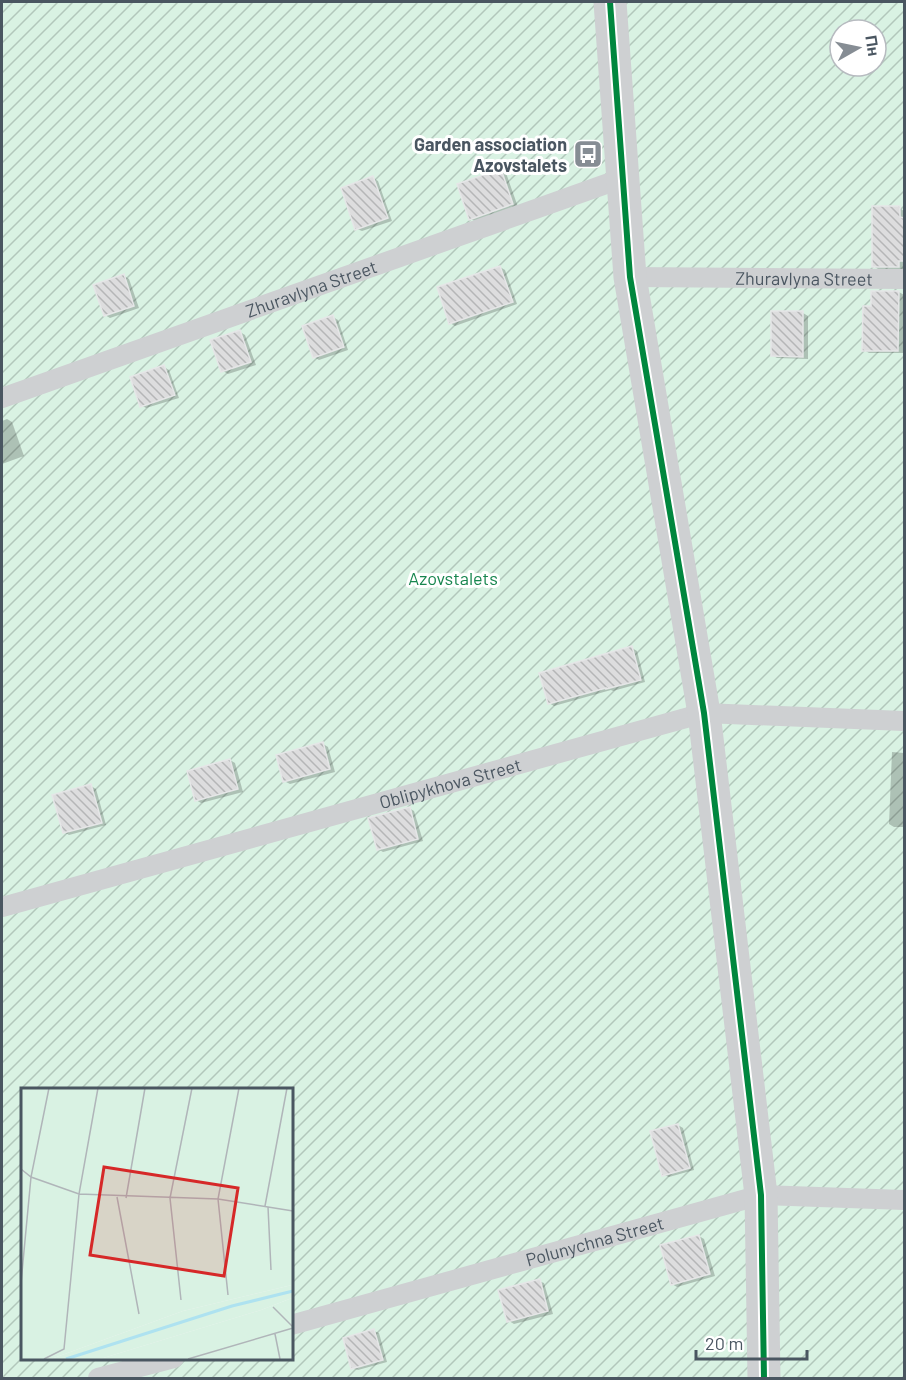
<svg xmlns="http://www.w3.org/2000/svg" width="906" height="1380" viewBox="0 0 906 1380" font-family="Barlow,sans-serif">
<style>
.garden{fill:url(#garden-furrows);fill-rule:evenodd}
.shadow{fill:#0003}
.building{fill:url(#building-back-hatch);stroke:#e5e6e7;stroke-width:1.5}
.lines{fill:none;stroke-linecap:round;stroke-linejoin:round}
.lane{stroke:#ced0d2;stroke-width:20}
.street{stroke:#ced0d2;stroke-width:33}
.cycleway-casing{stroke:#fff;stroke-width:10}
.cycleway{stroke:#00873e;stroke-width:6}
.labels{text-anchor:middle;dominant-baseline:central;stroke-width:6;stroke-linejoin:round;paint-order:stroke}
.poi-label{font-size:18px;font-weight:bold;fill:#4a5661;stroke:#fff;text-anchor:end}
.street-label{font-size:18px;fill:#4a5661;stroke:#fff}
.park-label{font-size:18px;fill:#17864f;stroke:#fff}
.inset-river{fill:none;stroke:#aee2f0;stroke-width:3}
.inset-road{fill:none;stroke:#b0b5b9;stroke-width:1.5}
.view{fill:#d62828;fill-opacity:0.15;stroke:#d62828;stroke-width:3}
.inset-edge{fill:none;stroke:#4a5661;stroke-width:3}
</style>
<defs>
<pattern id="garden-furrows" width="10" height="10" patternUnits="userSpaceOnUse" patternTransform="scale(1.5)"><rect width="10" height="10" fill="#d9f2e3"/><path d="M-1 1l2-2M0 10L10 0M9 11l2-2" fill="none" stroke="#b2c7bb"/></pattern>
<pattern id="building-back-hatch" width="6" height="6" patternUnits="userSpaceOnUse" patternTransform="scale(1.5)"><rect width="6" height="6" fill="#ddddde"/><path d="M-1 5l2 2M0 0l6 6M5-1l2 2" fill="none" stroke="#b5b6b7"/></pattern>
</defs>
<rect width="100%" height="100%" fill="#f4f4f4"/>
<path class="garden" d="M2,2H904V1378H2ZM840,30H876V66H840ZM22,1089H291V1358H22Z"/>
<g class="shadow">
<polygon points="501,170 506,173 518,207 476,222 471,219"/>
<polygon points="373,178 378,181 392,221 362,231 357,229"/>
<polygon points="899,208 904,211 904,269 878,269 873,266"/>
<polygon points="500,267 505,270 517,304 455,326 450,323"/>
<polygon points="124,276 129,279 139,308 110,318 105,315"/>
<polygon points="899,292 904,295 903,353 869,353 864,350 873,308"/>
<polygon points="803,313 808,316 808,359 777,358 772,355"/>
<polygon points="333,317 338,320 348,350 319,360 314,357"/>
<polygon points="240,332 245,335 256,365 228,374 223,371"/>
<polygon points="164,367 169,370 179,398 146,408 141,405"/>
<polygon points="7,419 12,422 24,456 2,464 2,421"/>
<polygon points="632,648 637,651 645,682 613,691 611,690 554,706 549,703"/>
<polygon points="323,744 328,747 335,772 290,784 284,781"/>
<polygon points="892,752 904,753 904,827 894,827 889,824"/>
<polygon points="230,760 235,763 243,792 201,803 196,800"/>
<polygon points="91,786 96,789 106,825 69,835 64,832"/>
<polygon points="409,808 414,811 423,841 383,852 378,849"/>
<polygon points="678,1125 683,1128 694,1170 669,1177 664,1175"/>
<polygon points="699,1236 704,1239 715,1276 677,1287 672,1284"/>
<polygon points="539,1281 544,1283 553,1314 514,1324 509,1321"/>
<polygon points="374,1331 379,1333 387,1362 358,1370 352,1368"/>
</g>
<g class="building">
<polygon points="501,169 513,204 469,220 457,184"/>
<polygon points="373,176 388,218 355,230 341,188"/>
<polygon points="872,206 900,206 900,217 904,218 904,261 899,261 899,267 872,267"/>
<polygon points="500,266 513,302 449,324 437,287"/>
<polygon points="124,274 134,306 104,316 93,285"/>
<polygon points="871,291 899,291 898,351 862,351 863,306 871,306"/>
<polygon points="771,311 803,311 803,357 771,356"/>
<polygon points="333,315 344,347 313,358 302,326"/>
<polygon points="240,330 251,362 221,372 210,340"/>
<polygon points="164,365 175,395 140,407 130,377"/>
<polygon points="632,646 641,680 606,689 606,688 548,704 539,673"/>
<polygon points="323,742 330,769 283,782 276,755"/>
<polygon points="230,759 238,789 195,801 187,771"/>
<polygon points="91,784 102,823 63,833 52,795"/>
<polygon points="410,807 418,839 377,850 368,818"/>
<polygon points="678,1124 690,1168 662,1176 650,1131"/>
<polygon points="699,1235 710,1274 671,1285 660,1245"/>
<polygon points="540,1279 548,1311 507,1322 498,1290"/>
<polygon points="374,1329 383,1360 351,1369 343,1338"/>
</g>
<g class="lines">
<g class="lane">
<path id="s1" d="M630,277L904,279"/>
<path id="s2" d="M2,398L623,178"/>
<path id="s3" d="M2,907L704,713L904,721"/>
<path id="s4" d="M291,1325L761,1195L904,1200"/>
<polyline points="98,1378 174,1358"/>
</g>
<polyline class="street" points="610,2 630,277 704,713 761,1195 764,1378"/>
<g class="cycleway-casing">
<polyline id="cycleway" points="610,2 630,277 704,713 761,1195 764,1378"/>
</g>
<use href="#cycleway" class="cycleway"/>
</g>
<defs>
<g id="bus-square" transform="scale(1.5)"><rect x="-9" y="-9" width="18" height="18" rx="4" fill="#868d94" stroke="#fff"/><path d="M-5-6H5V4H4V6H2V4H-2V6H-4V4H-5ZM-3.5-4V0h7V-4ZM-3.5 1.2v1.5H-2V1.2ZM2 1.2v1.5H3.5V1.2Z" fill="#fff"/></g>
</defs>
<g fill-rule="evenodd">
<use href="#bus-square" x="588" y="154"/>
</g>
<g class="labels">
<g class="poi-label">
<text x="567" y="144">Garden association<tspan x="567" dy="21">Azovstalets</tspan></text>
</g>
<g class="street-label">
<text stroke="none"><textPath href="#s1" startOffset="174">Zhuravlyna Street</textPath></text>
<text stroke="none"><textPath href="#s2" startOffset="328">Zhuravlyna Street</textPath></text>
<text stroke="none"><textPath href="#s3" startOffset="465">Oblipykhova Street</textPath></text>
<text stroke="none"><textPath href="#s4" startOffset="315">Polunychna Street</textPath></text>
</g>
<g class="park-label">
<text x="453" y="578">Azovstalets</text>
</g>
</g>
<g transform="translate(21 1088)">
<rect width="272" height="272" fill="#f4f4f4"/>
<path d="M271,197V210L240,222L79,271H30L162,223Z" fill="#d9f2e3"/>
<path d="M0,0H271V197L162,223L30,271H0ZM271,210V271H79L240,222Z" fill="#d9f2e3"/>
<path class="inset-river" d="M45,271L211,218L272,203"/>
<path class="inset-road" d="M0,81L10,89L58,106L197,111L272,123M96,109L118,226M105,110L124,0M244,118L266,0M247,119L250,182M0,195L10,89L28,0M207,207L197,111L218,0M160,212L149,110L171,0M252,219L272,239M254,246L259,271M23,271L43,261L58,106L77,0M167,271L272,240"/>
<path class="view" d="M83,79L217,100L203,188L69,167Z"/>
<rect width="272" height="272" class="inset-edge"/>
</g>
<rect width="906" height="1380" fill="none" stroke="#4a5661" stroke-width="6"/>
<g transform="translate(858 48) rotate(81)"><circle r="28" fill="#ffffff" stroke="#b7bbc0" stroke-width="1.5"/>
<path d="M0-4.5L10 22L0 15L-10 22Z" fill="#868d94"/>
<text y="-9" font-size="16" font-weight="bold" text-anchor="middle" fill="#4a5661">Пн</text>
</g>
<path d="M696 1350v9h111v-9" fill="none" stroke="#4a5661" stroke-width="3"/>
<text x="705" y="1350" font-size="18" fill="#4a5661" stroke="#ffffff" stroke-width="4.5" paint-order="stroke">20 m</text>
</svg>
